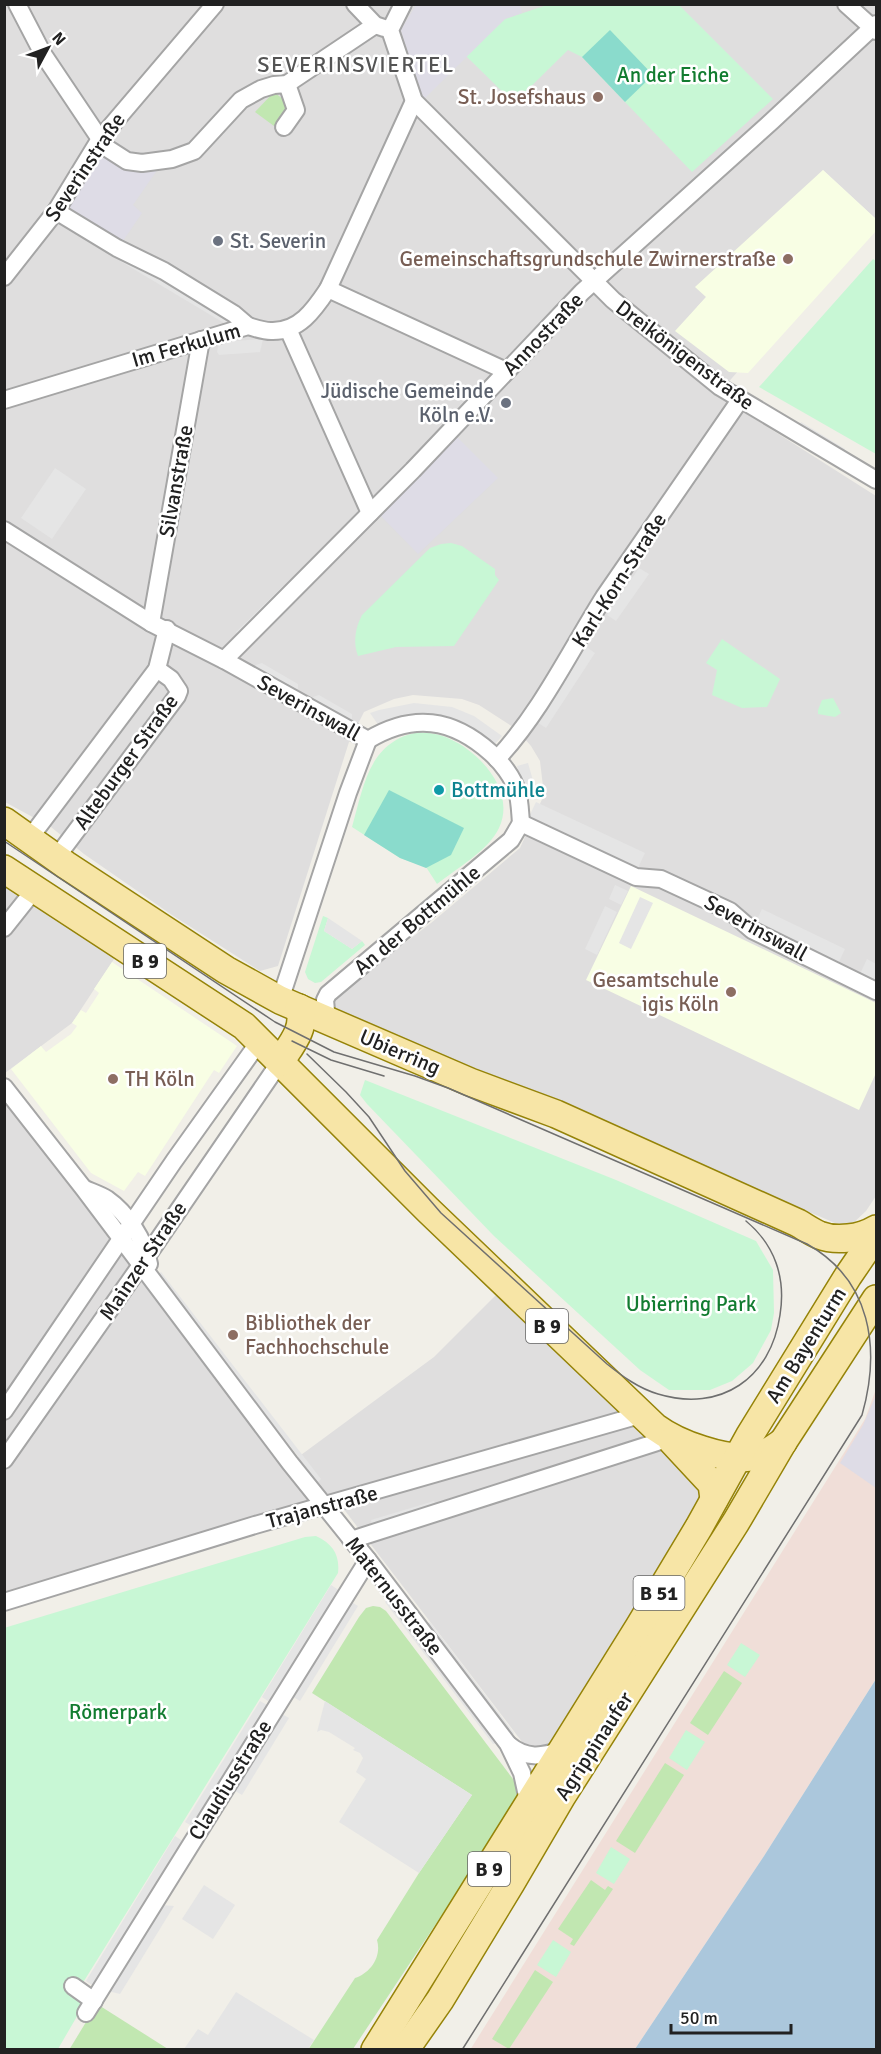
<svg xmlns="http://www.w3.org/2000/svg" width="881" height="2054" viewBox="0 0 881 2054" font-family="Signika,sans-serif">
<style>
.residential{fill:#dfdede}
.commercial{fill:#f0ded8}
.education{fill:#f8fee4}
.grass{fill:#c1e7b1}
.park{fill:#c8f7d5}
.pitch{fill:#8adbcc}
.parking{fill:#e5e5e5}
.plaza{fill:#dedce6}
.water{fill:#abc7dc}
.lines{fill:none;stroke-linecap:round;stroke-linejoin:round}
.minor-casing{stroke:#a5a5a5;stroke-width:20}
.primary-casing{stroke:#958308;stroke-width:30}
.minor{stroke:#fff;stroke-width:16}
.primary{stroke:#f7e5a6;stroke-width:27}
.tram{stroke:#6f6f6f;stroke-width:1.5}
.education-dot{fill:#8d6e63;stroke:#fff;stroke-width:2}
.worship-dot{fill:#6b7280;stroke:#fff;stroke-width:2}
.culture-dot{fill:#0f9aa8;stroke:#fff;stroke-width:2}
.labels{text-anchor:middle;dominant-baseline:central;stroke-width:5;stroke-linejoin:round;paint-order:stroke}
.shield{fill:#fff;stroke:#646464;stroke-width:1.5}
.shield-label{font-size:20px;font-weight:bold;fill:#212121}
.park-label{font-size:21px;fill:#127c30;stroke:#fff}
.education-label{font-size:21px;fill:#785e54;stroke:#fff;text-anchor:end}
.street-label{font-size:21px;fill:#212121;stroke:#fff}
.worship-label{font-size:21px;fill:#5b616d;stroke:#fff;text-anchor:start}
.culture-label{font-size:21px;fill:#0d838f;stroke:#fff;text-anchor:start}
.neighbourhood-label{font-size:22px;letter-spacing:1.5px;fill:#545454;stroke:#fff}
</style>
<rect width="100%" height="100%" fill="#f1efe8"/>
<g class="residential">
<polygon points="4,5 876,5 876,219 823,170 697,307 755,352 717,395 876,496 876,1196 866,1211 850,1226 835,1223 699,1165 337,1016 332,998 431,923 520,848 544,795 540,761 531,746 516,729 479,705 462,699 413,695 394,699 364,712 349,742 278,966 260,971 172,915 84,854 51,827 5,802"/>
<polygon points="5,878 118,953 72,1023 5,1073"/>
<polygon points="4,1097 286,1466 434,1357 502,1289 710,1490 548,1749 526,1747 336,1499 5,1597"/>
</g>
<polygon class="commercial" points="876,1389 876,1679 764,1856 635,2049 470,2050 847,1448 865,1419"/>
<g class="education">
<polygon points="823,170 876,219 876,231 748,373 729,372 675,331 706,297 695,287"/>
<polygon points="631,886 876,1003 876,1073 859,1110 586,980"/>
<polygon points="112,962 237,1046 219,1073 214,1070 145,1176 138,1172 124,1191 91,1173 11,1069 41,1046 46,1052 71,1034 77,1026 72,1023 81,1010 86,1013 99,993 94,989"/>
</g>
<g class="grass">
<polygon points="274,92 289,104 274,126 255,112"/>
<path d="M373,1606L380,1607L386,1611L513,1779L519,1794L516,1803L353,2049L308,2050L355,1978C370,1973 382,1957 377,1940L419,1873L472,1795L312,1693L359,1617L366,1608Z"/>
<polygon points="724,1671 742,1683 708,1735 690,1723"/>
<polygon points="665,1763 684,1775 635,1853 616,1841"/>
<polygon points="591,1880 605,1890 608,1886 613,1889 574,1946 570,1944 573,1939 558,1929"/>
<polygon points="535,1970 553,1982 509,2049 492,2039"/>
<polygon points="97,2004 168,2049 69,2050"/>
</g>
<g class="park">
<polygon points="547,5 679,5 773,99 692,172 582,57 568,50 514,103 466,56 505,19"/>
<polygon points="873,259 876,261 876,454 759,387"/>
<path d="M451,543L462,546L495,569V575L499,580L454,646L396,647L358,656C353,643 355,628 362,615L430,548L441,544Z"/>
<polygon points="722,639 780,679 767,707 742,708 712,695 717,670 706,663"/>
<polygon points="833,698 841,713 835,717 818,714 818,710 822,700"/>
<path d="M419,732C430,733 440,734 450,739C481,753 516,792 499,828C489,850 456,869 437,884L426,867L400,858L352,827C364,785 369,741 419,732Z"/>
<polygon points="323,916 328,918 324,931 352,949 362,941 365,945 321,982 315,983 308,979 305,972"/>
<polygon points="365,1080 616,1180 756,1241 773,1270 774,1313 771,1330 753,1363 732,1381 710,1390 669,1390 640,1370 494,1236 367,1104 360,1095"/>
<path d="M316,1536C333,1544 340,1555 338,1573L74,1997L83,2006L58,2049H5L4,1628L305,1537Z"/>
<polygon points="741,1643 760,1655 745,1677 727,1665"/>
<polygon points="686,1730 705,1742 687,1770 669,1758"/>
<polygon points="611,1847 630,1859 614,1884 596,1873"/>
<polygon points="553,1940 571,1952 556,1977 537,1965"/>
</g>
<g class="pitch">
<polygon points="610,30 653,75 625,102 582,57"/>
<polygon points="389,790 464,828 451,855 426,868 400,858 364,835"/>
</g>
<g class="parking">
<polygon points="98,238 234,319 224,323 90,243"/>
<polygon points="263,339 260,352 219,355 217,352 219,342"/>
<polygon points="801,422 845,449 843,452 799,426"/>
<polygon points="55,468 86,489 52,539 21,518"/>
<polygon points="639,568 649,574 616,621 607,615"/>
<polygon points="283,586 286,590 239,635 236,632"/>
<polygon points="585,646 595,653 546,728 535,721"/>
<polygon points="262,663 298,684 298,696 256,672 256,665"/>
<polygon points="319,695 352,714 352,727 314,705 313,697"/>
<polygon points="164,697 167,700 67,834 64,831"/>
<polygon points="414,703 452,707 474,716 502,736 494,745 467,725 449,719 379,726 370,713 379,710"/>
<polygon points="176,706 180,708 89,830 85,827"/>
<polygon points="528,763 536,791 525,795 517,766"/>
<polygon points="536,802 645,853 637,870 528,819"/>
<polygon points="615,885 628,891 621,905 609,899"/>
<polygon points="640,897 653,903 631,949 619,943"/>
<polygon points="605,906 617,912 597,955 585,949"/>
<polygon points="762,909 845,949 837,966 754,926"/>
<polygon points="328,918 362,941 352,949 324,931"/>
<polygon points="867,959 876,964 876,985 859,976"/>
<polygon points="161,1272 321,1479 318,1482 157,1275"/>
<polygon points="155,1293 242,1406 238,1409 152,1296"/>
<polygon points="434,1501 436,1506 372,1525 371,1520"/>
<polygon points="331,1585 340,1591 271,1703 262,1697"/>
<polygon points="388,1598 499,1743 493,1744 385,1602"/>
<polygon points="348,1600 358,1606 300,1701 290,1695"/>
<polygon points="430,1622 514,1733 512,1737 426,1625"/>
<polygon points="260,1701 269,1706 195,1828 185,1822"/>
<polygon points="325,1701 472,1795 419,1873 339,1822 366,1779 356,1772 363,1758 360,1753 353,1750 355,1748 329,1732 321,1730 317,1732"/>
<polygon points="280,1713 289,1718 242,1795 232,1789"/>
<polygon points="175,1836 184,1842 95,1987 86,1981"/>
<polygon points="204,1885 235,1905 213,1939 182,1919"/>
<polygon points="161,1905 174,1906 120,1994 108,1991"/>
<polygon points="236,1992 314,2040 308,2049 184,2049 198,2029 208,2035"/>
</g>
<g class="plaza">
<polygon points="416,5 520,5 522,13 505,19 422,101 401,30"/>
<polygon points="97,148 160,166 133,205 142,213 123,241 72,210 67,203"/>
<polygon points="455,435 498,478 418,554 377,512"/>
<polygon points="876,1395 876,1488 840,1463 863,1425"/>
</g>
<polygon class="water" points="876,1679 876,2049 635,2049 764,1856"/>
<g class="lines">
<g class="minor-casing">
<g id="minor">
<polyline points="17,4 43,54 100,139"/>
<polyline points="355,4 375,25 384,28"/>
<polyline points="403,4 390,30 414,101 613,300 720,387 876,480"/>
<polyline points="846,4 876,31"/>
<polyline points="284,127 296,110 287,84"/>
<polyline points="99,143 127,161 142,163 172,159 194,151 241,100 261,89 274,85 287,84 375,25"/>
<polyline points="56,211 117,248 164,271 234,314 248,326"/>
<polyline points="4,277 56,211 100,139 215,4"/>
<polyline points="328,289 506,371"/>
<polyline points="288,329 370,513"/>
<path d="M4,400L248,326C255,328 263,331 271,331C299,332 314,310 328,289L414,101"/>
<polyline points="4,530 151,623 224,660 368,740"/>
<polyline points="151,623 201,340"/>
<polyline points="224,660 413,470 582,292 772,121 876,24"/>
<path d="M368,740C413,713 452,718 491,753C501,762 513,777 517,791C520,801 520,812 521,823"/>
<path d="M497,759C541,712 570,651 604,597L740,400"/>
<polyline points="521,823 636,877 661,879 730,911 752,930 876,991"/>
<polyline points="29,839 157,669 167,629"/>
<polyline points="56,858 177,696 179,691 171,679 157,669"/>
<polyline points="4,928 35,889"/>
<polyline points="280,1000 348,793 368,740"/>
<polyline points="327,1021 325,1000 328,994 511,840 521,823"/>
<polyline points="4,1087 84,1189 290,1463 368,1560 508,1744 522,1773 529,1805"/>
<path d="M85,1189C92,1192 101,1195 107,1199C127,1213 145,1240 149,1264"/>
<polyline points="4,1411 174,1161 259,1042"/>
<polyline points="4,1460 141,1265 280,1062"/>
<polyline points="351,1540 670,1438"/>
<polyline points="4,1602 255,1525 640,1415"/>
<path d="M509,1745C526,1759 542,1757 561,1750"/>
<polyline points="73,1986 94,2001"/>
<polyline points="86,2013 368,1560"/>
</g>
</g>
<g class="primary-casing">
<g id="primary">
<path d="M4,821L66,865L226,970L280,1000L470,1082L556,1114L798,1223C805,1227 812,1232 819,1235C837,1242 861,1238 876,1229"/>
<path d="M4,869L244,1026L428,1210L655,1427C678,1444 725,1461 754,1457C765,1456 774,1448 783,1442"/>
<path d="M280,1062C290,1046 307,1028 299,1008"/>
<polyline points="672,1441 712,1484 714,1499"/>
<polyline points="375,2050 639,1627 699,1527 750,1435 848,1276 876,1235"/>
<polyline points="405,2050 440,2000 511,1883 562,1796 736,1522 783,1442 876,1299"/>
</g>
</g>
<use href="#minor" class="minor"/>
<use href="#primary" class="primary"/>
<g class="tram">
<path d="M4,841L275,1022L334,1052L415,1076L448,1088L807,1244C871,1280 881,1348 862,1415L462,2050"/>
<polyline points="292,1041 331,1060 384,1076"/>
<path d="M307,1054L346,1092L369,1117L405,1171L441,1213L607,1364C622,1376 638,1388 658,1394C721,1413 771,1378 780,1315C786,1278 775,1245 746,1221"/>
</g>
</g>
<g class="education-dot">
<circle cx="598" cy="97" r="6"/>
<circle cx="788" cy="259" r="6"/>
<circle cx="731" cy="992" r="6"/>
<circle cx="113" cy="1079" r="6"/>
<circle cx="233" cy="1335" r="6"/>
</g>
<g class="worship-dot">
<circle cx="218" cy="241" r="6"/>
<circle cx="506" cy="403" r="6"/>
</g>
<circle class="culture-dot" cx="439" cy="790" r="6"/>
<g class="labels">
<g class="shield">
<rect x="124" y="944" width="42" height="34" rx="4.5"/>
<rect x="526" y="1309" width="42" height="34" rx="4.5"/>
<rect x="633.5" y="1576" width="51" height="34" rx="4.5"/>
<rect x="468" y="1852" width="42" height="34" rx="4.5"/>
</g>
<g class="shield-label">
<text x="145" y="961">B 9</text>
<text x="547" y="1326">B 9</text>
<text x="659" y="1593">B 51</text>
<text x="489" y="1869">B 9</text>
</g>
<g class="park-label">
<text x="673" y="75">An der Eiche</text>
<text x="691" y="1304">Ubierring Park</text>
<text x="118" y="1712">Römerpark</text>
</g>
<g class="education-label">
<text x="586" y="97">St. Josefshaus</text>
<text x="776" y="259">Gemeinschaftsgrundschule Zwirnerstraße</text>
<text x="719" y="980">Gesamtschule<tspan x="719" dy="24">igis Köln</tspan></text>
<text x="125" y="1079" text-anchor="start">TH Köln</text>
<text x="245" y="1323" text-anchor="start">Bibliothek der<tspan x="245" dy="24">Fachhochschule</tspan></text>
</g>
<g class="street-label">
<text transform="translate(85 167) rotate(-56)">Severinstraße</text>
<text transform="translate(543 334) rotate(-46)">Annostraße</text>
<text transform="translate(186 345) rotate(-16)">Im Ferkulum</text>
<text transform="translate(685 355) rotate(37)">Dreikönigenstraße</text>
<text transform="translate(176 481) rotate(-80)">Silvanstraße</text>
<text transform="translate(619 580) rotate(-57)">Karl-Korn-Straße</text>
<text transform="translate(309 708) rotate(29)">Severinswall</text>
<text transform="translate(126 762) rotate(-54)">Alteburger Straße</text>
<text transform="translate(417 920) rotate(-40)">An der Bottmühle</text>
<text transform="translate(756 928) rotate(29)">Severinswall</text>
<text transform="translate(400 1052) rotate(23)">Ubierring</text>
<text transform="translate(143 1261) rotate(-56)">Mainzer Straße</text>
<text transform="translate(806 1345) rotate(-58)">Am Bayenturm</text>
<text transform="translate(322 1507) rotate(-15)">Trajanstraße</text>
<text transform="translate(394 1596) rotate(52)">Maternusstraße</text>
<text transform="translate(594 1746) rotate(-57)">Agrippinaufer</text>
<text transform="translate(230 1780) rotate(-58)">Claudiusstraße</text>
</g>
<g class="worship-label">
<text x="230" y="241">St. Severin</text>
<text x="494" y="391" text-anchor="end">Jüdische Gemeinde<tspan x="494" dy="24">Köln e.V.</tspan></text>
</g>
<g class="culture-label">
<text x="451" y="790">Bottmühle</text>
</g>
<g class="neighbourhood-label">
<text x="356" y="64">SEVERINSVIERTEL</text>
</g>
</g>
<rect width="881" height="2054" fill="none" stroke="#212121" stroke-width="12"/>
<g transform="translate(48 48) rotate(49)" stroke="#ffffff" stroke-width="4.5" paint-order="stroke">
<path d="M0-4.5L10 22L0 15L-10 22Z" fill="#212121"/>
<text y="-9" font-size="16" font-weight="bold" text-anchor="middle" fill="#212121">N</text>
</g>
<path d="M671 2024v9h120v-9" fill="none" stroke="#212121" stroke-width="3"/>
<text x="680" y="2024" font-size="18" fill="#212121" stroke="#ffffff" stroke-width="4.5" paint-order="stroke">50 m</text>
</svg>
